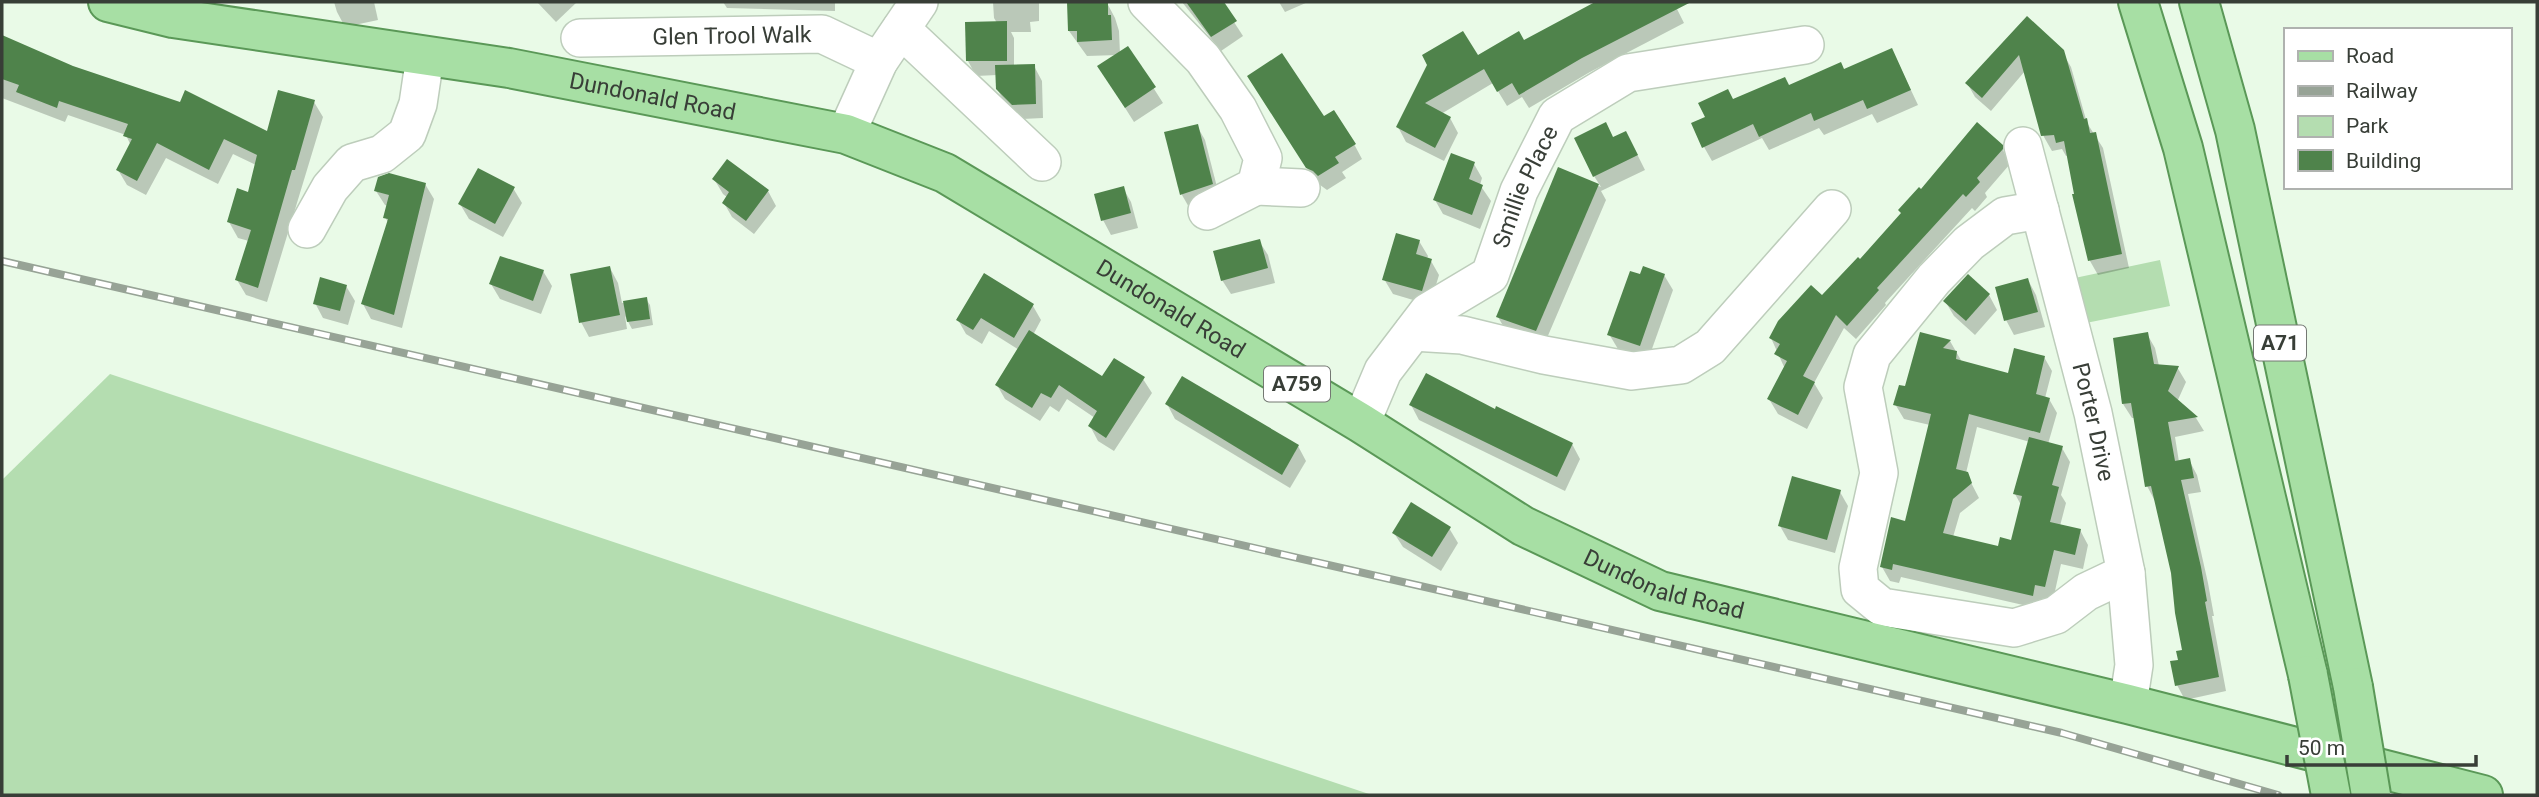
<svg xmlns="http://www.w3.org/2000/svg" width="2539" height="797" viewBox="0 0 2539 797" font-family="Roboto,sans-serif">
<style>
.green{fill:#b4ddb0}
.shadow{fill:#0003;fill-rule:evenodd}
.building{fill:#4f834b}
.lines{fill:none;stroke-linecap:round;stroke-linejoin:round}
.minor-casing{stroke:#bdcdbb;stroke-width:40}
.major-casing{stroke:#5a9857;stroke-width:42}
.minor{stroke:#fff;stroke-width:37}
.major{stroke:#a7dfa4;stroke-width:38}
.rail-casing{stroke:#97a396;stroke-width:8}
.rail{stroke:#fff;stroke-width:5;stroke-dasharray:16;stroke-linecap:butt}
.major-bridge-casing{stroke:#5a9857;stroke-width:42;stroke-linecap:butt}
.major-bridge{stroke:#a7dfa4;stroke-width:38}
.labels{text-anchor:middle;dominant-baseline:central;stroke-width:7;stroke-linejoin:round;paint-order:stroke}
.shield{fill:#fff;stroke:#747873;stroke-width:2}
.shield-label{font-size:21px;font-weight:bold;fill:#383e37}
.street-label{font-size:23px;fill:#383e37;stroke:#fff}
</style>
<rect width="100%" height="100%" fill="#e9fae7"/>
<g class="green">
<polygon points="2160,260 2170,306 2081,324 2070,279"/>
<polygon points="110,374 1372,795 2,795 2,480"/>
</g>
<g class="shadow">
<polygon points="334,2 374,2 378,20 345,27 337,12"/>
<polygon points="537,2 577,2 556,22"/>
<polygon points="723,2 835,2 835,11 727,8"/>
<polygon points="993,2 1039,2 1039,21 1030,22 1031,32 1011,32 1014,38 1014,66 1034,66 1042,81 1043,118 1022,119 1006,104 997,89 997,75 976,76 968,61 967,24 997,23 994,18"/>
<polygon points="1069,2 1107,3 1115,18 1119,31 1120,54 1128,48 1163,103 1134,122 1108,81 1118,55 1087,56 1069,31"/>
<polygon points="1182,2 1221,2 1243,36 1221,51"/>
<polygon points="1279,2 1308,2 1285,12"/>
<polygon points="1594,2 1691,2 1677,9 1684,23 1590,72 1529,108 1522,97 1507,106 1493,83 1441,114 1450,118 1458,133 1444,161 1406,142 1398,127 1429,65 1477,58 1524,42 1595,4"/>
<polygon points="2027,19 2062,52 2071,67 2087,123 2103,148 2129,268 2098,275 2090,261 2069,155 2066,156 2062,149 2052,151 2044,137 2025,71 1991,111 1975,97 1967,83"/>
<polygon points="2,37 72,67 268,133 314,102 323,117 267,302 246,295 237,280 249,241 238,238 229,222 249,194 256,165 233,154 218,184 166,158 146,195 127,185 118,170 131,146 126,135 68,115 65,122 2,98"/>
<polygon points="1892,50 1918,105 1877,123 1872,114 1824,135 1819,128 1769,150 1762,138 1712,161 1704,147 1734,101 1844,71"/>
<polygon points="1258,91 1324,119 1354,144 1362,159 1342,172 1346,178 1327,190 1316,182"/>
<polygon points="1197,126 1205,140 1220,199 1190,209 1182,195 1166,134"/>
<polygon points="1614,139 1634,148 1645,170 1601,191 1606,200 1544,345 1506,331 1498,317 1559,169 1601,187 1594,176"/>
<polygon points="2001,146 2010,164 1985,193 1987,197 1975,211 1972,208 1885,303 1886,305 1856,339 1844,328 1814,383 1823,398 1807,429 1778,414 1769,399 1785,369 1771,338 1822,298 1861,261 1921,191"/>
<polygon points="1474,164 1482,178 1480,185 1491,201 1480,229 1443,214 1435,200"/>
<polygon points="714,179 768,191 776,206 754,234 732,217 724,203 728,198 723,194"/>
<polygon points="425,184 434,199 402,328 371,319 363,304 389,224 385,217 388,206 385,205 376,191"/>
<polygon points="513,188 522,203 503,237 469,219 460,204"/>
<polygon points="1123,188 1131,202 1138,228 1111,235 1103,220"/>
<polygon points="1259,241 1268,255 1275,283 1231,294 1222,280"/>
<polygon points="1419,241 1428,256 1427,259 1431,261 1439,275 1430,305 1393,294 1384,279"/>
<polygon points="610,268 618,283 622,303 646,299 650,305 653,325 632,329 625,316 627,329 589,337 581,322"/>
<polygon points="543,271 552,286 541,314 500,299 491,284"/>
<polygon points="1664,275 1673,290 1648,360 1618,349 1609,334"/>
<polygon points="984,276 1033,306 1041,320 1033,335 1103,379 1143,379 1152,393 1114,451 1098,441 1090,426 1095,418 1067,399 1059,412 1050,406 1040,421 1005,399 997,385 1019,350 989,331 982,344 966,334 958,320"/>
<polygon points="2028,280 2036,295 2045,327 2014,335 2006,320"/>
<polygon points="346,286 355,301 348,325 323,318 315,303"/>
<polygon points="1989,295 1997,310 1975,335 1954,316 1945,301"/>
<path d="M1921,334L1950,341L1962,362L2009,375L2044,357L2052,371L2045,398L2049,399L2057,413L2048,444L2062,448L2070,462L2061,495L2066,503L2060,526L2080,530L2088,545L2083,569L2061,564L2053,600L2043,598L2040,609L1901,577L1899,583L1890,581L1882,567L1906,523L1930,425L1904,419L1895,404L1906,389ZM1977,427L2030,442L2015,494L2021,505L2013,542L1999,549L1953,537L1960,513L1979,498L1966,473Z"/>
<polygon points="2147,334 2155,348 2159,366 2177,367 2186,382 2177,402 2196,418 2204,431 2175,437 2179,462 2189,460 2197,475 2201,492 2188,494 2208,583 2214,616 2212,616 2226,691 2185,700 2177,685 2180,661 2184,651 2173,572 2155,501 2147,486 2135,418 2132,418 2123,404"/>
<polygon points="1167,404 1298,446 1306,461 1290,488 1175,419"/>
<polygon points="1411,405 1496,411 1572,444 1580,459 1565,491 1419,420"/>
<polygon points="1840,492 1848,506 1835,553 1788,540 1780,526"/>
<polygon points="1449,528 1458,543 1441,571 1403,547 1394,533"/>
</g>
<g class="building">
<polygon points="1067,2 1108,2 1108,15 1111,15 1112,40 1077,42 1077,31 1068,31"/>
<polygon points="1186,2 1224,2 1237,21 1211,37"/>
<polygon points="1595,2 1691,2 1582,58 1519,95 1512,83 1497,92 1484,69 1425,103 1451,117 1435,148 1396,127 1427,65 1422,55 1463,31 1478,55 1519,31 1524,40"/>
<polygon points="2027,16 2064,50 2084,119 2087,118 2090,133 2096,132 2122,254 2088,261 2072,194 2074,194 2064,141 2056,143 2054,135 2041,136 2019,55 1982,98 1965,83"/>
<polygon points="1007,21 1007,61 966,61 965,22"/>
<polygon points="2,35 73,66 180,102 185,90 267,131 278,90 315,100 295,170 292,170 258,288 235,280 251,230 227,222 237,188 248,192 257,155 224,139 209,170 157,143 137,181 116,170 132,139 123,136 128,124 59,101 57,108 16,92 19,85 2,79"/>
<polygon points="1128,46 1156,87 1125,108 1097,66"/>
<polygon points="1892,48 1911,90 1867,109 1863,100 1814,121 1811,113 1759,137 1753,124 1702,148 1691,123 1705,117 1698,103 1728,89 1733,99 1785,77 1789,85 1841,62 1844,69"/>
<polygon points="1282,53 1324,116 1334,110 1356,144 1335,157 1339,163 1318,176 1313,171 1306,168 1247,76"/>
<polygon points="1035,64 1036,104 1012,105 996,89 995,65"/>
<polygon points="1606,122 1613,137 1626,131 1638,155 1593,177 1574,138"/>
<polygon points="1977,122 2003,145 2003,149 1977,178 1980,182 1966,197 1963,194 1932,228 1877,288 1879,290 1847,326 1836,315 1803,376 1815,382 1798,415 1767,399 1787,361 1774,354 1780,344 1769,338 1778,321 1811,285 1822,295 1858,257 1860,259 1901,213 1898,210 1919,187 1921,189"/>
<polygon points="1198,124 1213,184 1180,195 1164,132"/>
<polygon points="1451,153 1475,162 1469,179 1483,185 1472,215 1433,200"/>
<polygon points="727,159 769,190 746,221 722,203 729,192 712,179"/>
<polygon points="1558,167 1599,184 1536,331 1496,317"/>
<polygon points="478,168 515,187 495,224 458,204"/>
<polygon points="389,173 426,183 394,315 361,304 388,219 383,218 389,195 374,191 378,177"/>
<polygon points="1124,186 1131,213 1101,221 1094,194"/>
<polygon points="1396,233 1420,240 1416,254 1432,259 1422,291 1382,280"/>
<polygon points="1260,239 1268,268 1221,281 1213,251"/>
<polygon points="500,256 544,270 533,301 489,284"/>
<polygon points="610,266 620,315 579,323 570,274"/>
<polygon points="1643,266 1665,274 1640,346 1607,335 1630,271 1640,274"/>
<polygon points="984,273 1034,304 1014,338 981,318 973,330 956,320"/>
<polygon points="1968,274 1990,294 1966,321 1943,301"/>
<polygon points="320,277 347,285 340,311 313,304"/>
<polygon points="2028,278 2038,312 2004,321 1995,287"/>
<polygon points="647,297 650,319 627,322 623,301"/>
<polygon points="1029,330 1102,376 1114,358 1145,377 1106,438 1088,426 1097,411 1059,385 1051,398 1041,393 1032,408 995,385"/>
<polygon points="1920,332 1951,340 1943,348 1957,351 1956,359 2008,373 2014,348 2045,356 2036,394 2050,398 2040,433 1969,414 1956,469 1968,472 1972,483 1953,499 1943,533 1998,546 2000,537 2011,540 2022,496 2013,494 2029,437 2063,446 2052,485 2059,487 2050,522 2081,529 2075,555 2054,550 2045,587 2035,585 2033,596 1893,564 1892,570 1880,567 1891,517 1905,521 1931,414 1893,405 1899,385 1905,386"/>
<polygon points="2148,332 2154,364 2179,366 2168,391 2198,417 2168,422 2175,461 2190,458 2194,478 2181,480 2201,567 2207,601 2205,602 2219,677 2175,686 2170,661 2178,660 2176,651 2182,650 2175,613 2171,573 2151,486 2145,487 2131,403 2122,404 2113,338"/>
<polygon points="1426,373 1495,409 1496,406 1573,443 1557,477 1409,405"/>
<polygon points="1182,376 1299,445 1282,475 1165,404"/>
<polygon points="1792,476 1841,490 1827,540 1778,526"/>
<polygon points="1411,502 1451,527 1432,557 1392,533"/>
</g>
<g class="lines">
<g class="minor-casing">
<g id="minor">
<polyline points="1147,2 1203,59 1238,109 1263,158 1256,186 1207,211"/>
<polyline points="901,29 1042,162"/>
<path id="s1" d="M580,38L822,34L879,61"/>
<polyline points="846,134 879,61 919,2"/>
<path id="s2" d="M2023,146L2093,413L2126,573L2134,665L2128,704"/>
<polyline points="1256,186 1301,188"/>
<polyline points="2040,210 2005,216 1969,243 1934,279 1872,355 1863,387 1879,473 1858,568 1860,589 1882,607 2014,628 2056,615 2086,592 2126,573"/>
<polyline points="307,229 330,188 352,163 382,154 407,134 418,104 425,57"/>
<polyline points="1413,332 1462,335 1544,355 1632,371 1681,365 1710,347 1832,209"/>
<path id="s3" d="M1361,423L1383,371L1428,312L1490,275L1519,191L1557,116L1628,73L1805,45"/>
</g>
</g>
<g class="major-casing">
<g id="major">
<path id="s4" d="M108,2L173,18L509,68L846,134L945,173L1361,423L1523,526L1660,591L2128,704L2483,795"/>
<polyline points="2138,2 2183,148 2308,675"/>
<polyline points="2199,2 2235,130 2353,687"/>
</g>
</g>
<use href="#minor" class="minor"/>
<use href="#major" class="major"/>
<g class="rail-casing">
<polyline id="rail" points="2,261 2062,733 2278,795"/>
</g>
<use href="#rail" class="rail"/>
<g class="major-bridge-casing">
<g id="major-bridge">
<polyline points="2308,675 2331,795"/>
<polyline points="2353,687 2371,795"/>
</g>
</g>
<use href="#major-bridge" class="major-bridge"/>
</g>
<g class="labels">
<g class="shield">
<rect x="2254" y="325.5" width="52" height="35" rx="5"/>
<rect x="1264" y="366.5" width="66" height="35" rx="5"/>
</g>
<g class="shield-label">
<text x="2280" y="343">A71</text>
<text x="1297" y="384">A759</text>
</g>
<g class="street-label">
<text stroke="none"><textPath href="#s1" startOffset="152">Glen Trool Walk</textPath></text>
<text stroke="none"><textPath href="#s4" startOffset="553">Dundonald Road</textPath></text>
<text stroke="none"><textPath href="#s3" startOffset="298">Smillie Place</textPath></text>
<text stroke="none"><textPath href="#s4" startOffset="1120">Dundonald Road</textPath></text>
<text stroke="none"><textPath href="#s2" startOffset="285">Porter Drive</textPath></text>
<text stroke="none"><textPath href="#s4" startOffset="1687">Dundonald Road</textPath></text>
</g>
</g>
<rect width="2539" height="797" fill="none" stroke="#383e37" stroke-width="7"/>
<rect x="2284" y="28" width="228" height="161" fill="#ffffff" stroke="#afb2af" stroke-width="2"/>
<rect x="2298" y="51" width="35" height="10" fill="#a7dfa4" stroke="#afb2af" stroke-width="2"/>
<text x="2346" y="63" font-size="21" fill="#383e37">Road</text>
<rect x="2298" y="86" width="35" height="10" fill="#97a396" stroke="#afb2af" stroke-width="2"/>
<text x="2346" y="98" font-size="21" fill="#383e37">Railway</text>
<rect x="2298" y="116" width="35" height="21" fill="#b4ddb0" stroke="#afb2af" stroke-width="2"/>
<text x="2346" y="133" font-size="21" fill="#383e37">Park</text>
<rect x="2298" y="150" width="35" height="21" fill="#4f834b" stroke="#afb2af" stroke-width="2"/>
<text x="2346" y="168" font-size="21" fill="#383e37">Building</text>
<path d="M2287 755v10h189v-10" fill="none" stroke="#383e37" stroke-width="3.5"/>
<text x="2298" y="755" font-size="21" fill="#383e37" stroke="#ffffff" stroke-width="5" paint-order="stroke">50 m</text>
</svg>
